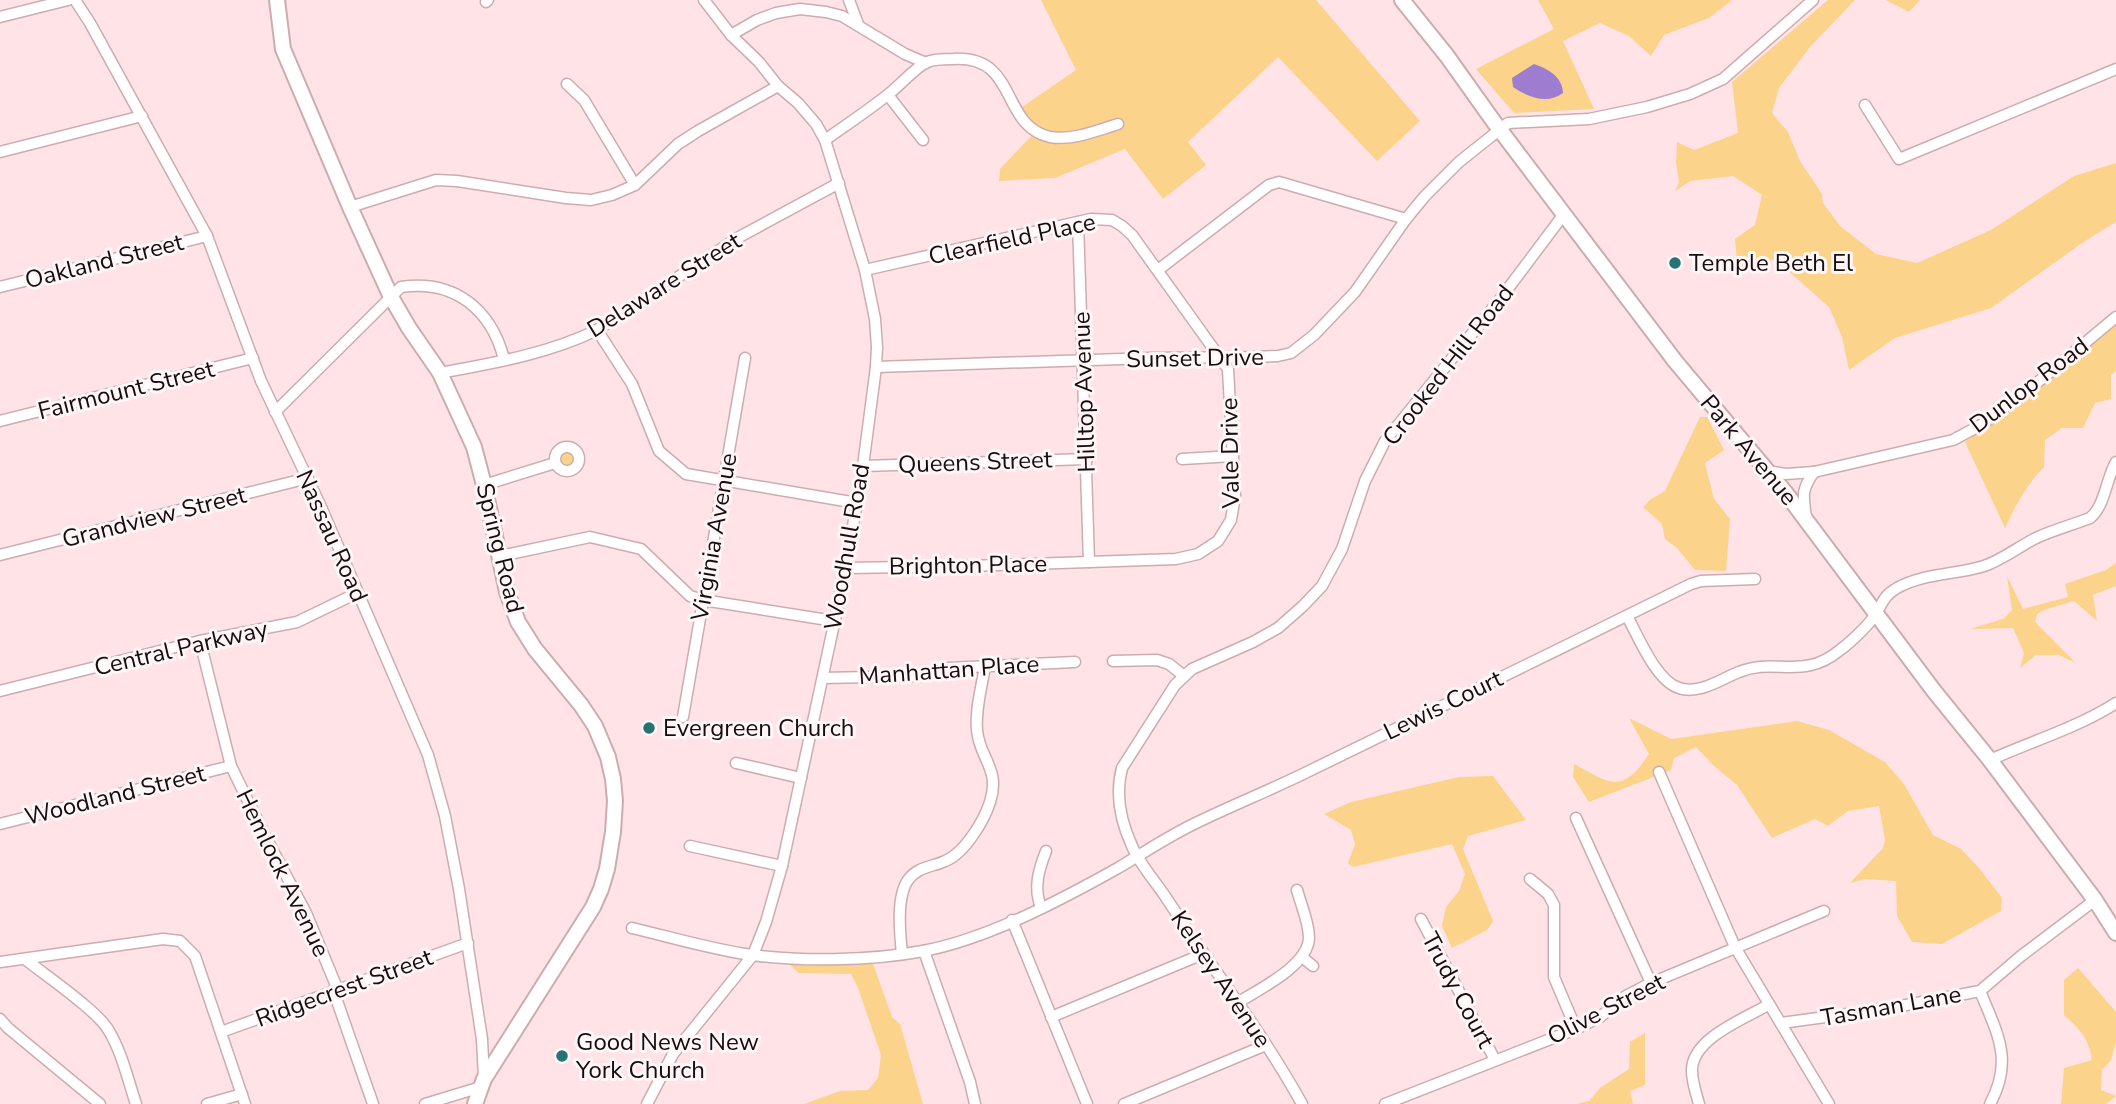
<svg xmlns="http://www.w3.org/2000/svg" width="2116" height="1104" viewBox="0 0 2116 1104" font-family="'Nunito Sans',sans-serif">
<style>
.green{fill:#fcd38a}
.water{fill:#9e7cd0}
.lines{fill:none;stroke-linecap:round;stroke-linejoin:round}
.street-casing{stroke:#cdacaf;stroke-width:13}
.secondary-casing{stroke:#cdacaf;stroke-width:18}
.street{stroke:#fff;stroke-width:10}
.secondary{stroke:#fff;stroke-width:14}
.poi-dot{fill:#277273;stroke:#fef6f7;stroke-width:2.5}
.labels{text-anchor:middle;dominant-baseline:central;stroke-width:6;stroke-linejoin:round;paint-order:stroke}
.street-label{font-size:24px;fill:#170c0e;stroke:#fef6f7}
.poi-label{font-size:24px;fill:#170c0e;stroke:#fef6f7;text-anchor:start}
</style>
<rect width="100%" height="100%" fill="#ffe3e6"/>
<g class="green">
<polygon points="1041,0 1316,0 1420,121 1377,161 1278,57 1188,142 1206,165 1163,199 1125,149 1055,178 999,181 1000,169 1036,131 1022,107 1076,70"/>
<polygon points="1538,0 1732,0 1709,18 1664,35 1651,56 1629,36 1600,23 1563,41 1594,109 1514,113 1476,69 1554,29"/>
<polygon points="1828,0 1855,0 1810,47 1779,88 1772,113 1788,132 1800,161 1822,194 1823,203 1840,226 1876,254 1917,263 1991,230 2074,176 2116,163 2116,222 2085,241 1991,308 1895,338 1849,370 1842,337 1829,307 1775,259 1738,274 1735,239 1755,225 1762,195 1733,176 1690,181 1675,191 1679,182 1676,163 1677,142 1694,150 1738,133 1732,82"/>
<polygon points="1886,0 1920,0 1909,12"/>
<path d="M2116,325V371L2111,375V399L2095,403L2083,428H2062L2045,440L2044,467C2026,485 2016,505 2005,528L1965,442Z"/>
<polygon points="1700,417 1707,417 1724,450 1705,463 1714,499 1730,519 1726,571 1695,570 1677,548 1665,539 1662,524 1643,507 1651,499 1665,491"/>
<circle cx="567" cy="459" r="9"/>
<polygon points="2116,563 2116,586 2093,595 2097,621 2074,601 2044,610 2037,614 2035,622 2076,663 2059,655 2036,655 2020,668 2024,653 2013,628 1970,629 2003,619 2012,610 2007,576 2023,609 2068,597 2065,584 2106,570"/>
<path d="M1629,718L1671,739L1797,721L1829,730L1885,762L1904,784L1933,835L1961,849L1979,868L2002,898L2001,911L1942,944L1912,942L1897,916L1896,881L1865,879L1850,883L1883,848L1885,840L1879,806L1848,811L1828,826L1815,819L1772,838L1737,785L1714,766L1696,747L1674,758L1671,770L1589,802L1573,777L1574,764C1611,784 1622,795 1649,754Z"/>
<polygon points="1493,776 1526,820 1468,836 1463,849 1493,921 1487,930 1452,948 1442,926 1446,907 1459,891 1465,874 1452,844 1353,867 1348,863 1355,844 1351,830 1324,814 1351,802 1459,777"/>
<polygon points="789,964 873,964 892,1017 900,1024 923,1104 804,1104 840,1091 868,1090 878,1078 881,1055 858,988 851,974 799,973"/>
<path d="M2078,968L2116,1012V1042L2111,1060L2102,1070L2101,1090L2116,1096L2106,1104H2061L2064,1068L2092,1060C2089,1039 2080,1029 2064,1015V980Z"/>
<polygon points="1645,1033 1645,1085 1630,1091 1633,1104 1577,1104 1589,1101 1600,1088 1629,1069 1630,1042"/>
</g>
<path class="water" d="M1534,64C1548,69 1562,76 1563,93C1547,105 1528,97 1513,87L1512,78Z"/>
<g class="lines">
<g class="street-casing">
<g id="street">
<polyline points="75,0 90,23 207,236 261,381 321,507 428,755 445,816 459,889 482,1039 484,1079"/>
<polyline points="849,0 858,24"/>
<polyline points="486,2 488,0"/>
<polyline points="0,17 68,0"/>
<polyline points="731,35 757,20 776,13 800,9 826,12 842,16 905,54 926,63"/>
<polyline points="567,84 584,100 635,185"/>
<polyline points="888,95 923,140"/>
<polyline points="1865,105 1899,159 2116,69"/>
<path d="M825,140C846,125 869,110 890,93C900,85 916,67 927,62C934,59 946,59 953,59C1019,55 999,125 1050,137C1072,141 1098,130 1118,124"/>
<polyline points="0,152 142,116"/>
<polyline points="350,207 436,180 457,181 566,198 591,200 612,195 635,185 678,144 698,131 778,86"/>
<polyline points="1078,222 1089,562"/>
<polyline points="1158,270 1269,185 1279,182 1406,219"/>
<polyline points="0,287 207,236"/>
<polyline points="597,330 632,384 659,451 686,474 857,503"/>
<polyline points="876,367 1151,358 1250,357 1278,356 1291,353 1314,335 1355,292 1406,219 1425,196 1459,162 1508,123 1589,119 1647,107 1690,94 1723,79 1813,0"/>
<path d="M440,373C493,363 548,354 597,330L741,236L839,183"/>
<path d="M275,412L401,287C454,279 491,309 504,359"/>
<polyline points="0,421 253,358"/>
<circle cx="567" cy="459" r="12"/>
<polyline points="1182,459 1233,456"/>
<polyline points="863,466 1087,459"/>
<polyline points="1767,471 1786,474 1814,472 1953,440 1981,425 2032,387 2116,317"/>
<polyline points="484,485 555,463"/>
<path d="M1806,517C1803,496 1801,490 1814,472"/>
<polyline points="0,555 308,478"/>
<polyline points="500,556 590,537 641,549 690,596 703,600 834,621"/>
<polyline points="846,568 970,566 1176,559 1198,554 1218,541 1231,520 1235,496 1228,369 1132,235 1122,226 1112,220 1091,219 865,270"/>
<path d="M1627,616C1638,636 1656,681 1679,688C1699,695 1721,679 1739,672C1775,657 1803,681 1840,650C1851,642 1871,623 1877,612C1884,600 1884,596 1897,588C1924,573 1955,575 1984,566C2002,560 2018,547 2036,538C2053,530 2072,525 2090,518C2105,506 2106,479 2116,462"/>
<polyline points="200,641 231,766 263,832 306,913 335,983 336,998 373,1104"/>
<polyline points="1113,661 1157,660 1169,664 1184,676"/>
<polyline points="823,678 918,676 948,668 1075,662"/>
<polyline points="0,691 200,641 297,622 357,593"/>
<polyline points="683,717 745,358"/>
<path d="M1990,760C2032,741 2077,728 2116,703"/>
<polyline points="736,763 801,778"/>
<polyline points="1659,772 1735,947 1829,1104"/>
<polyline points="1576,818 1651,983"/>
<polyline points="0,824 231,766"/>
<polyline points="690,846 782,866"/>
<polyline points="1530,879 1548,894 1554,905 1554,977 1576,1029"/>
<path d="M1041,907C1033,888 1039,869 1046,851"/>
<polyline points="1421,919 1495,1060"/>
<polyline points="1012,920 1087,1104"/>
<path d="M632,928C670,937 707,948 745,954C797,962 871,961 923,951C987,939 1061,900 1118,868C1145,852 1170,835 1198,822C1233,805 1268,791 1303,774C1432,711 1562,648 1691,584L1701,581L1755,579"/>
<polyline points="924,951 970,1082 975,1104"/>
<path d="M902,954C900,934 896,897 908,880C917,867 932,867 945,861C964,854 984,821 990,802C1001,769 979,758 977,730C975,709 982,686 985,666"/>
<polyline points="1302,957 1313,966"/>
<path d="M25,959C46,976 98,1011 109,1031C122,1053 128,1080 136,1104"/>
<polyline points="0,962 163,939 180,941 195,956 245,1104"/>
<path d="M1980,991C1997,1033 2014,1060 1990,1104"/>
<path d="M1237,1003C1258,990 1308,966 1309,938C1309,922 1301,905 1297,890"/>
<polyline points="1051,1017 1203,954"/>
<polyline points="0,1019 8,1028 100,1104"/>
<polyline points="1781,1023 1885,1009 1980,991 2021,956 2095,900"/>
<polyline points="221,1032 468,943"/>
<polyline points="207,1104 242,1094"/>
<polyline points="425,1104 481,1087"/>
<polyline points="647,1104 673,1054 753,955 766,922 782,866 846,568 863,466 876,367 877,347 875,319 865,270 825,140 816,124 798,103 778,86 759,62 731,35 704,0"/>
<polyline points="1124,1104 1266,1045"/>
<path d="M1302,1104C1263,1033 1211,967 1167,899C1156,882 1140,865 1132,846C1121,822 1115,794 1122,768L1175,685L1192,669L1253,642L1278,628L1303,606L1322,586L1342,549L1365,481L1385,441L1501,298L1564,214"/>
<polyline points="1385,1104 1576,1029 1600,1017 1626,996 1651,983 1824,911"/>
<path d="M1699,1104C1696,1093 1692,1082 1692,1071C1691,1039 1744,1019 1768,1005"/>
</g>
</g>
<g class="secondary-casing">
<g id="secondary">
<polyline points="277,0 283,49 350,207 391,297 409,328 440,373 474,447 484,485 507,592 518,622 535,649 581,705 595,726 608,757 613,779 615,801 613,832 607,869 601,889 593,907 484,1079 475,1104"/>
<polyline points="1402,0 1447,56 1494,122 1675,361 1785,492 1934,691 1990,760 2095,900 2116,933"/>
</g>
</g>
<use href="#street" class="street"/>
<use href="#secondary" class="secondary"/>
</g>
<g class="poi-dot">
<circle cx="1675" cy="263" r="7"/>
<circle cx="649" cy="728" r="7"/>
<circle cx="562" cy="1056" r="7"/>
</g>
<g class="labels">
<g class="street-label">
<text transform="translate(1012 239) rotate(-12)">Clearfield Place</text>
<text transform="translate(104 261) rotate(-14)">Oakland Street</text>
<text transform="translate(664 285) rotate(-32)">Delaware Street</text>
<text transform="translate(1195 358) rotate(-1)">Sunset Drive</text>
<text transform="translate(1448 365) rotate(-52)">Crooked Hill Road</text>
<text transform="translate(2029 385) rotate(-37)">Dunlop Road</text>
<text transform="translate(126 390) rotate(-14)">Fairmount Street</text>
<text transform="translate(1084 392) rotate(-92)">Hilltop Avenue</text>
<text transform="translate(1749 450) rotate(50)">Park Avenue</text>
<text transform="translate(1230 453) rotate(-91)">Vale Drive</text>
<text transform="translate(975 462) rotate(-2)">Queens Street</text>
<text transform="translate(154 517) rotate(-14)">Grandview Street</text>
<text transform="translate(332 536) rotate(66)">Nassau Road</text>
<text transform="translate(714 537) rotate(-80)">Virginia Avenue</text>
<text transform="translate(847 547) rotate(-80)">Woodhull Road</text>
<text transform="translate(500 548) rotate(76)">Spring Road</text>
<text transform="translate(968 565) rotate(-1)">Brighton Place</text>
<text transform="translate(181 648) rotate(-13)">Central Parkway</text>
<text transform="translate(949 670) rotate(-4)">Manhattan Place</text>
<text transform="translate(1443 705) rotate(-26)">Lewis Court</text>
<text transform="translate(115 795) rotate(-14)">Woodland Street</text>
<text transform="translate(283 873) rotate(64)">Hemlock Avenue</text>
<text transform="translate(1221 979) rotate(56)">Kelsey Avenue</text>
<text transform="translate(344 988) rotate(-20)">Ridgecrest Street</text>
<text transform="translate(1458 990) rotate(62)">Trudy Court</text>
<text transform="translate(1891 1006) rotate(-10)">Tasman Lane</text>
<text transform="translate(1606 1009) rotate(-27)">Olive Street</text>
</g>
<g class="poi-label">
<text x="1689" y="263">Temple Beth El</text>
<text x="663" y="728">Evergreen Church</text>
<text x="576" y="1042">Good News New<tspan x="576" dy="28">York Church</tspan></text>
</g>
</g>
</svg>
